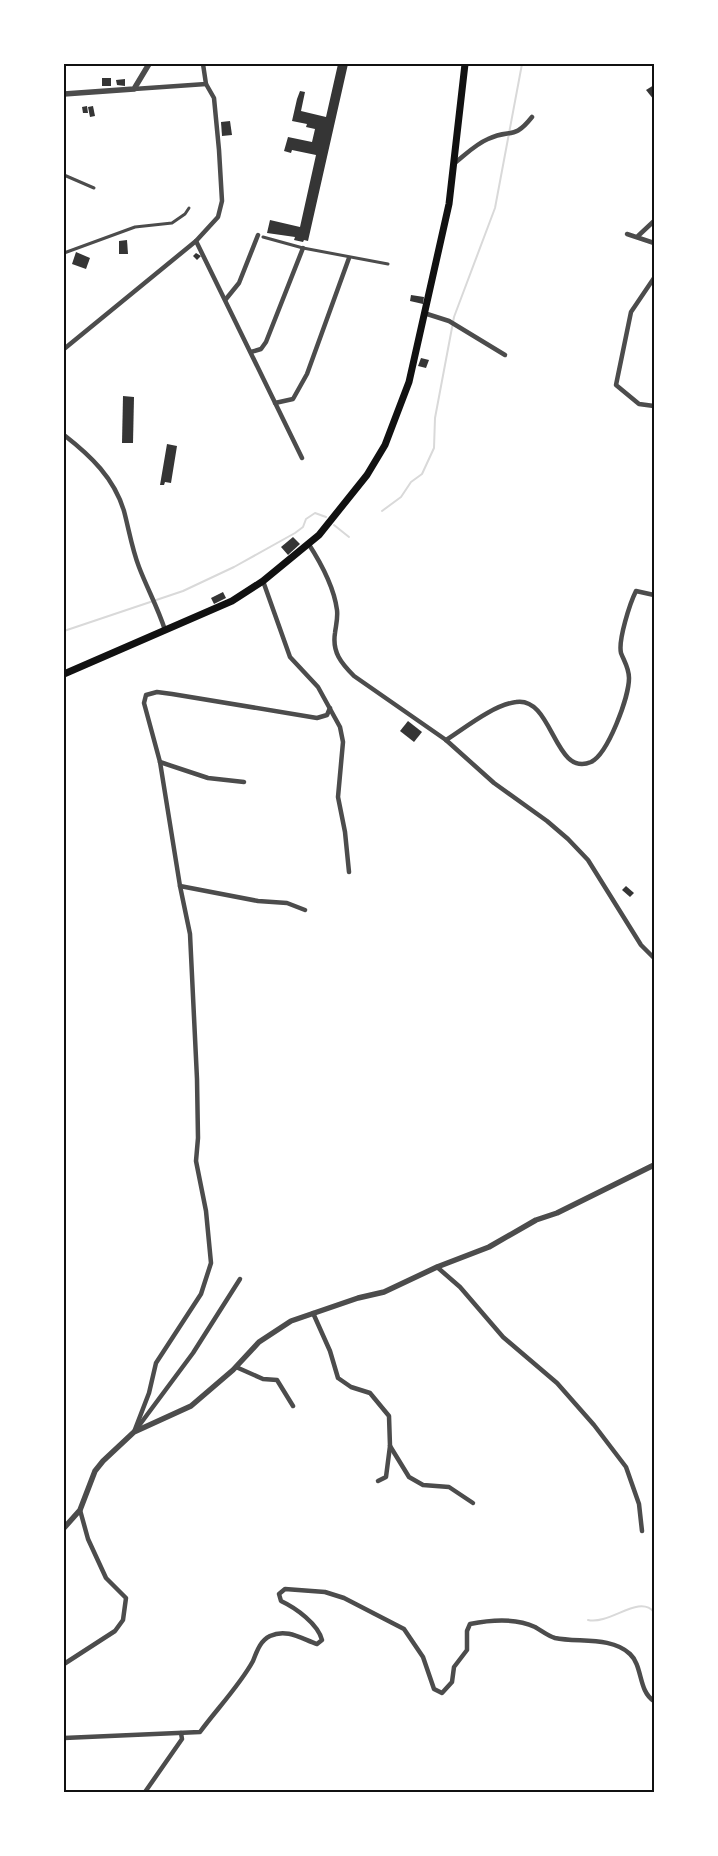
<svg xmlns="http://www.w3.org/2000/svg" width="718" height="1856" viewBox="0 0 718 1856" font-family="'DM Sans',sans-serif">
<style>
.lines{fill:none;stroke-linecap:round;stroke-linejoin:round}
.stream{stroke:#d9d9d9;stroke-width:2}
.building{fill:#353535}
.pedestrian{stroke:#4c4c4c;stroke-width:3}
.minor{stroke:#4c4c4c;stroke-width:4.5}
.tertiary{stroke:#4c4c4c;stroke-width:5.5}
.primary{stroke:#111;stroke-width:7}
.neatline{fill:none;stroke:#111;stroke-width:2}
</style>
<rect width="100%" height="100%" fill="#fff"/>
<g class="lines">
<g class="stream">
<polyline points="382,511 401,497 411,482 422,474 434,448 435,418 454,317 495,208 522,64"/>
<polyline points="334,525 349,537"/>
<polyline points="64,631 183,591 234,567 295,533 303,527 306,519 315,513 326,517"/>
<path d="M588,1620C610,1625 639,1594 654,1612"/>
</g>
</g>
<g class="building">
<polygon points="338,64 348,64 308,241 304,240 303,242 294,240 295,237 267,233 270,220 300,227 316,155 292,150 291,153 284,151 288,137 312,142 315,129 306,127 307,124 292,121 297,99 300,91 305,92 301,111 326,117"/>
<rect x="102" y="78" width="9" height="8"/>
<polygon points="125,79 125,86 117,85 116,80"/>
<polygon points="654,85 654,100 646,90"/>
<polygon points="87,106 88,113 83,113 82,107"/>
<polygon points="93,106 95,116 90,117 88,107"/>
<polygon points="230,121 232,135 222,136 221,122"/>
<polygon points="127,240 128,254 119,254 119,241"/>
<polygon points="76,252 90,258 86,269 72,264"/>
<polygon points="196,253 201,256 197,260 193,256"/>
<polygon points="411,295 424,297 423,304 410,301"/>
<polygon points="421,358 429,360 426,368 418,366"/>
<polygon points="123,396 134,397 133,443 122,443"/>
<polygon points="167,444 177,446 171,483 165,482 164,485 160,485"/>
<polygon points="293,537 300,544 288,555 281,547"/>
<polygon points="223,592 226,598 214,604 211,598"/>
<polygon points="408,721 422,732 414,742 400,731"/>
<polygon points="626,886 634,893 630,897 622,890"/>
</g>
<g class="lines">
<g class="pedestrian">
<polyline points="64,175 94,188"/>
<polyline points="263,237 303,248 388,264"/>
<polyline points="64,253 135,227 172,223 185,214 189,208"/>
</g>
<g class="minor">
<polyline points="134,89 206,84 203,64"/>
<path d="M456,162C466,154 476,144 488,139C511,128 513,141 532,117"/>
<polyline points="627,234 654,243"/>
<polyline points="638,236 654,221"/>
<polyline points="196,241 302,458"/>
<polyline points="654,278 631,312 616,385 639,404 654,406"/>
<polyline points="226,299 239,283 258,235"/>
<polyline points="424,313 449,321 505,355"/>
<polyline points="64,349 196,241 218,217 222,201 219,150 214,98 206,84"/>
<polyline points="251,352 261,349 266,342 303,248"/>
<polyline points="275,403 293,399 307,374 349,258"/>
<path d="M64,435C91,456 114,478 124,511C129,530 132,549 139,567C147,588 158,608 165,630"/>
<path d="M308,543C321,563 334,587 337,610C338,618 336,625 335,633C332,652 341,663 354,676L446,740L494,783L547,821L568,839L588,860L641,945L654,958"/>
<polyline points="263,581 290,657 318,687 340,727 343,742 338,797 345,832 349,872"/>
<path d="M446,740C465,728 493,705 516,702C553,696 554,778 591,762C608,754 629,697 629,678C629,668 624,661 621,653C618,640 630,603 636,591L654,595"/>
<polyline points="160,762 208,778 244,782"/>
<polyline points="180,886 258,901 287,903 305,910"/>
<polyline points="437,1267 460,1287 503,1337 557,1383 594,1425 626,1467 639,1504 642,1531"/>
<polyline points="313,1313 330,1351 338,1378 351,1387 370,1393 389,1416 390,1446 386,1477 378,1481"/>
<polyline points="236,1367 263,1379 277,1380 293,1406"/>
<polyline points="138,1427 193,1353 240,1279"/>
<polyline points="134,1432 149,1393 156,1363 201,1294 211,1263 206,1211 196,1161 198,1138 197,1079 190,934 180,886 160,762 144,703 146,695 157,692 172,694 317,718 327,715 330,708"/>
<polyline points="390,1446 409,1477 423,1485 449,1487 473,1503"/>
<polyline points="64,1664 115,1631 123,1620 126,1598 106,1578 88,1539 80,1510"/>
<path d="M64,1738L200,1732C216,1710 240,1685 253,1661C257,1651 260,1641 270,1636C287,1628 302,1639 317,1644L322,1640C318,1624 296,1608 281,1601L279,1594L285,1589L325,1592L344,1598L404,1629L423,1657L434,1689L442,1693L452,1682L454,1667L467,1650V1631L470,1624C490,1620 516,1618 535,1627C542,1631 548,1636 555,1638C578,1643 611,1636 630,1654C643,1666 638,1691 654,1701"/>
<polyline points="145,1792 182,1739 181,1733"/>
</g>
<g class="tertiary">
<polyline points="64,94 134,89 149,64"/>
<polyline points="64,1528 80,1510 95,1471 103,1461 134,1432 191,1406 233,1370 259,1342 291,1321 358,1298 384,1292 437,1267 489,1247 536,1220 557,1213 654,1165"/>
</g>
<polyline class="primary" points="64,674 232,601 263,581 319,535 367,475 385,445 409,382 449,204 465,64"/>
</g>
<rect width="718" height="1856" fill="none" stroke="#ffffff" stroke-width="130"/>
<rect x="65" y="65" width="588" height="1726" class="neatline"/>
</svg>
